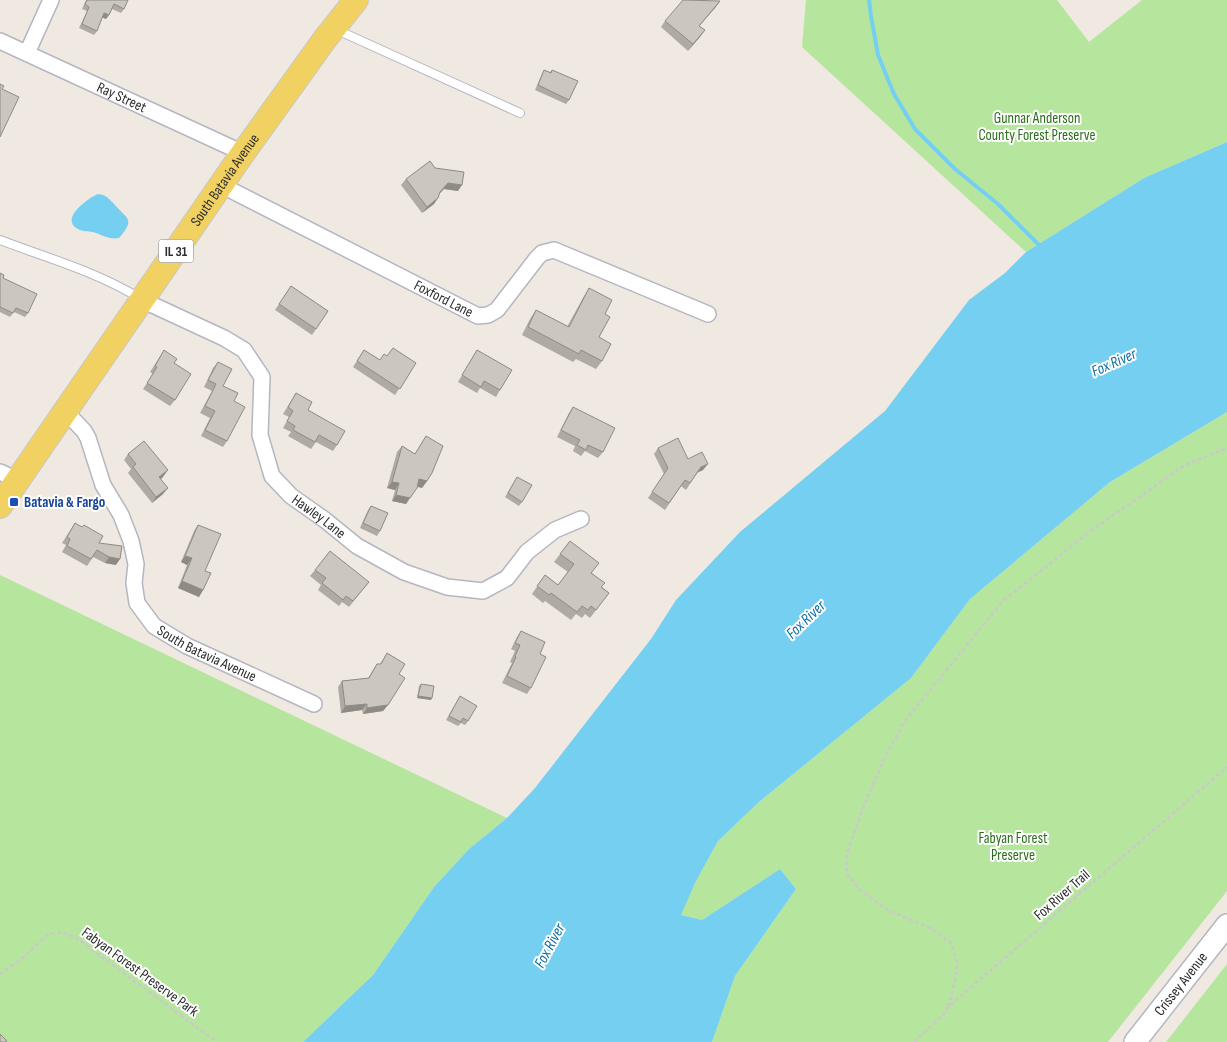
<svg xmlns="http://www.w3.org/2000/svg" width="1227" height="1042" viewBox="0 0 1227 1042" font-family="'Sofia Sans Condensed',sans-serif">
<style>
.green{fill:#b6e59e}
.water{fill:#75cff0}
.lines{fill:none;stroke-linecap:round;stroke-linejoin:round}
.stream{stroke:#75cff0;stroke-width:4}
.lane-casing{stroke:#b4b7c1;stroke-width:10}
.street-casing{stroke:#b4b7c1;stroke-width:18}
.secondary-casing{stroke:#b4b7c1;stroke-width:24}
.primary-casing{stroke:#c9c9c9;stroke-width:26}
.path{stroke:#c9c9c9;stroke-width:2.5;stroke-dasharray:4 2.5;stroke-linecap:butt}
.lane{stroke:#fff;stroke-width:8}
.street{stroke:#fff;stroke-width:15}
.secondary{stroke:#fff;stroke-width:21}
.primary{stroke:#f2d163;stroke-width:24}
.wall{fill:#afaba4}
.shaded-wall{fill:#8e8b86}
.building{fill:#cbc7bf;stroke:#8e8b86}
.transit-dot{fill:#1a4fb4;stroke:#fff;stroke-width:2}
.labels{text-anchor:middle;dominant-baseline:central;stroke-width:4;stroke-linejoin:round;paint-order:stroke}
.shield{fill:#fff;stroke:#6d6d6d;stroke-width:1}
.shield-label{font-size:14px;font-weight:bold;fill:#2e2e2e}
.street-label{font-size:15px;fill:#2e2e2e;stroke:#fff}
.park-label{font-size:15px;fill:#2c6e1b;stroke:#fff}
.transit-label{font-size:15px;font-weight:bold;fill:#164399;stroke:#fff;text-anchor:start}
.water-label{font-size:16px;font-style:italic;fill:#0d6fa3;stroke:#fff}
</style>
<rect width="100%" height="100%" fill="#efe9e1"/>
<g class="green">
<polygon points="806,0 1057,0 1089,42 1142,0 1227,0 1227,142 1144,178 1026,252 802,47"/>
<polygon points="1227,412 1227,891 1108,1042 712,1042 735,976 796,889 780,869 702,920 680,915 695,883 718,841 759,802 911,678 970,599 1110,482"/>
<polygon points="0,575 507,818 469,849 434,887 373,975 303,1042 0,1042"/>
<polygon points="1227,964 1227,1042 1166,1042"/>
</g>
<g class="water">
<polygon points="1227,142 1227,412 1110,482 970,599 911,678 759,802 718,841 695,883 681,915 702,920 780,869 796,889 735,976 712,1042 303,1042 373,975 434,887 469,849 507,818 535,788 651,639 676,600 740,532 885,411 969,300 1005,273 1026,252 1144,178"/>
<path d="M98,194C107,195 109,199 115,205C127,219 136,219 119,238C109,240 103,235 93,232C88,231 83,232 78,229C59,219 88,198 98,194Z"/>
</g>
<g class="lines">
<polyline class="stream" points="869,0 871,16 878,55 894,94 915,129 955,169 998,204 1042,248"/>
<g class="lane-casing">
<g id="lane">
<polyline points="335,29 520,113"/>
<path d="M0,240C47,258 98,272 141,299"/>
</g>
</g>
<g class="street-casing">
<g id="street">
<path id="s1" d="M0,41L243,153"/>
<polyline points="27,53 51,0"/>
<path id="s2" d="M221,185L478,316L488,315L497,310L537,258L542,253L554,250L708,314"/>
<path id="s3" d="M142,300L224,338L244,350L262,377L260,435L272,476L291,496L325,520L357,546L404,572L447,587L483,591L507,578L527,552L555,530L581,519"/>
<path id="s4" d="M65,411L84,431L88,438L103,485L121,515L131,541L136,564L134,583L137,603L154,626L187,646L314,704"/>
<polyline points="0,472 17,480"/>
</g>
</g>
<g class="secondary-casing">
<g id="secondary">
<path id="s5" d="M1135,1042L1227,925"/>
</g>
</g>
<g class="primary-casing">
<g id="primary">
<path id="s6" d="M0,506L243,153L325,39L356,0"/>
</g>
</g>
<g class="path">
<polyline points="0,974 21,959 49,934 62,932 76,938 217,1042"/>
<polyline points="948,1007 955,982 957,962 950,942 930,928 888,910 861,891 847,874 847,853 863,808 885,757 904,722 1003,601 1088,533 1185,465 1227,448"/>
<polyline points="914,1042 944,1014 948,1007 1227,767"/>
</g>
<use href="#lane" class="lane"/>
<use href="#street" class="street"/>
<use href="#secondary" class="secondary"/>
<use href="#primary" class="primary"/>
</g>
<g class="wall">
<polygon points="86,0 128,0 124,9 121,13 112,9 106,19 102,17 97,31 94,35 79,28 87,11 82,9"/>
<polygon points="720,1 699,26 705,30 688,51 661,27 665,21"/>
<polygon points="544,70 550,72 552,70 569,100 566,104 535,90 542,74"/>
<polygon points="435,168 458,191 444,189 439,194 438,198 434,204 422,213 401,185 406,179"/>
<polygon points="0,273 28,313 25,317 14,312 10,317 0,312"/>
<polygon points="291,286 328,311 312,335 275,310"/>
<polygon points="589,288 605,314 599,337 602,361 596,369 576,359 573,362 522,335 530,319 536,310 567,327 584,296"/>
<polygon points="164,350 174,363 175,400 170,406 143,389 153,374 150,372"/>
<polygon points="364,350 380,360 387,356 416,363 395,395 353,367"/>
<polygon points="477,350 500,390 496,397 480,388 477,393 458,382"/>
<polygon points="218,362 223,386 234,401 227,441 223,447 201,436 210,418 200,413 212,391 204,387 213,368"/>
<polygon points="296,393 308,410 337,445 333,451 316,442 311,449 288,436 291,432 283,428 289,417 283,414"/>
<polygon points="573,407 603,452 598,458 585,451 581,456 573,451 575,446 557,437 569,413"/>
<polygon points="426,436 427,481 422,488 417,486 406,504 392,501 395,490 387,488 397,452 402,446 415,454"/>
<polygon points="658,448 688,459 703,470 697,473 686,490 681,486 665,510 648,498 664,474 654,454"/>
<polygon points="128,454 163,477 161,479 163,494 152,503 128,473 131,469 124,460"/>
<polygon points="517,477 522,502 519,506 505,497"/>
<polygon points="371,506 380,531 377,536 360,528 368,510"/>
<polygon points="75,523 99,543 116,565 105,563 93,557 87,566 62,552 66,545 62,543"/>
<polygon points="198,525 205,571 203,590 199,597 178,588 187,565 181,562 194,531"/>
<polygon points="570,541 602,587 609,593 590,618 585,614 582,618 576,614 571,620 545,601 543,603 532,594 545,575 558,585 568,572 554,562"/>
<polygon points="315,570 369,582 349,607 342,602 339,606 318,590 321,585 310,576"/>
<polygon points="521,631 540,654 531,688 527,694 502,683 512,663 510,662 515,651 511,649 517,637"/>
<polygon points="387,653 399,674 388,705 383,711 363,714 362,710 341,713 338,687 342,681 368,678 377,664 380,664"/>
<polygon points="421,684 431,700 417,698 419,686"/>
<polygon points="460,696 468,721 465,725 461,723 458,726 446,720"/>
</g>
<g class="shaded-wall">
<polygon points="720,1 716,7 694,32 699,26"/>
<polygon points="104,13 109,15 106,19 101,17"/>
<polygon points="705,30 700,37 688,51 693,44"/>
<polygon points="448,183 462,185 458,191 444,189 435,198 440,192"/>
<polygon points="438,198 434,204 422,213 427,207"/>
<polygon points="708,464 703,470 696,473 701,467"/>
<polygon points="168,470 163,477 155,484 159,477"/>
<polygon points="419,479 427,481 422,488 414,486"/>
<polygon points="392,482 399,483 395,490 387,488"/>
<polygon points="168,488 163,494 152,503 156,497"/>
<polygon points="396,495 410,498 406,504 392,501"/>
<polygon points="185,556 192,558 187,565 181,562"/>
<polygon points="109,557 120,559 116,565 105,563"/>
<polygon points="182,581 203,590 199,597 178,588"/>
<polygon points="418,696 432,698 431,700 417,698"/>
<polygon points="367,704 362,710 341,713 345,706"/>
<polygon points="388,705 383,711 363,714 367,708"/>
</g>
<g class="building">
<polygon points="87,0 128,0 124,9 114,4 109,15 104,13 97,31 82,24 89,7 85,4"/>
<polygon points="683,0 720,1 699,26 705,30 693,44 665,21"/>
<polygon points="544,70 551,73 552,70 578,81 569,100 538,85"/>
<polygon points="0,84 4,86 2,89 19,97 0,137"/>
<polygon points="430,161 435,168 464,172 462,185 448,183 440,192 438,198 427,207 406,179"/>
<polygon points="0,273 4,275 3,278 37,294 28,313 16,308 13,313 0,307"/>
<polygon points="291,286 328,311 316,329 279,304"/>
<polygon points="589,288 612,300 605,314 610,317 599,337 611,344 602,361 581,350 579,354 528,327 536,310 569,327"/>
<polygon points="393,348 416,363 400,389 357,361 364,350 380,360 384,354 387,356"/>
<polygon points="164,350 177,359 174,363 191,374 175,400 147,383 157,367 155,366"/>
<polygon points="477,350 512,370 500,390 484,381 481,387 462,375"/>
<polygon points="218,362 232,369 223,386 238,393 234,401 245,407 227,441 205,430 215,411 205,406 216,384 208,380"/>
<polygon points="296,393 312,402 308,410 345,431 337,445 319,435 315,442 293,430 295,426 287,421 293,411 288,407"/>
<polygon points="573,407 615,428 603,452 588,445 586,450 577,445 580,440 561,430"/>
<polygon points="426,436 443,446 432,473 427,481 419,479 417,488 410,498 396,495 399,483 392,482 402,446 415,454"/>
<polygon points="678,438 688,459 702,452 708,464 701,467 690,483 685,480 669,503 652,492 668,468 658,448"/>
<polygon points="144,441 168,470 159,477 168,488 156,497 133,467 136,464 128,454"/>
<polygon points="517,477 532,485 522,502 508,493"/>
<polygon points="371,506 388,513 380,531 363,523"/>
<polygon points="75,523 82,527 84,525 103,536 99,543 122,546 120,559 109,557 97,550 91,559 67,546 70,539 67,537"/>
<polygon points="198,525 221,534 205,571 211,573 203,590 182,581 192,558 185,556"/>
<polygon points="570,541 599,563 591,573 605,583 601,587 609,593 596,610 591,606 588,610 582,606 577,612 551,593 549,595 537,586 545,575 558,585 574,564 560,554"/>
<polygon points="330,551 369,582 353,601 346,596 343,600 322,583 326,578 315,570"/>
<polygon points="521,631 545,642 540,654 546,657 531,688 507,676 516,657 515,656 520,645 515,643"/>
<polygon points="387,653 405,664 399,674 405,678 388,705 367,708 367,704 345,706 342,681 369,678 377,664 381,664"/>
<polygon points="421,684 434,686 432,698 418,696"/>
<polygon points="460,696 477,706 468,721 463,718 461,722 449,716"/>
<polygon points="0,1034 7,1041 5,1042 0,1042"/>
</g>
<rect class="transit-dot" x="9" y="497" width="10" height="10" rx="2.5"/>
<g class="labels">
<rect class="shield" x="158.5" y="239.5" width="35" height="23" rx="4"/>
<g class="shield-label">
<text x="176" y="251">IL 31</text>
</g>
<g class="street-label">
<text stroke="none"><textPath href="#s1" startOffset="134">Ray Street</textPath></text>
<text stroke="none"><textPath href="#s6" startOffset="396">South Batavia Avenue</textPath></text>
<text stroke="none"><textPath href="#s2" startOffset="250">Foxford Lane</textPath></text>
<text stroke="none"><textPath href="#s3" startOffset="309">Hawley Lane</textPath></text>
<text stroke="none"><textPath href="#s4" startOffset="299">South Batavia Avenue</textPath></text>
<text transform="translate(1062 895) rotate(-41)">Fox River Trail</text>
<text transform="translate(140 972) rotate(36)">Fabyan Forest Preserve Park</text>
<text stroke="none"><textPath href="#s5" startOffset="74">Crissey Avenue</textPath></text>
</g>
<g class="park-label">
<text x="1037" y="118">Gunnar Anderson<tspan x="1037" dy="17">County Forest Preserve</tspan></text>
<text x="1013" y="838">Fabyan Forest<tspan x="1013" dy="17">Preserve</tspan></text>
</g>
<g class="transit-label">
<text x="24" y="502">Batavia &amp; Fargo</text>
</g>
<g class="water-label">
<text transform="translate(1114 363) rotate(-24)">Fox River</text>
<text transform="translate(806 620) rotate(-44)">Fox River</text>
<text transform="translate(550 946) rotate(-62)">Fox River</text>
</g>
</g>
</svg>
